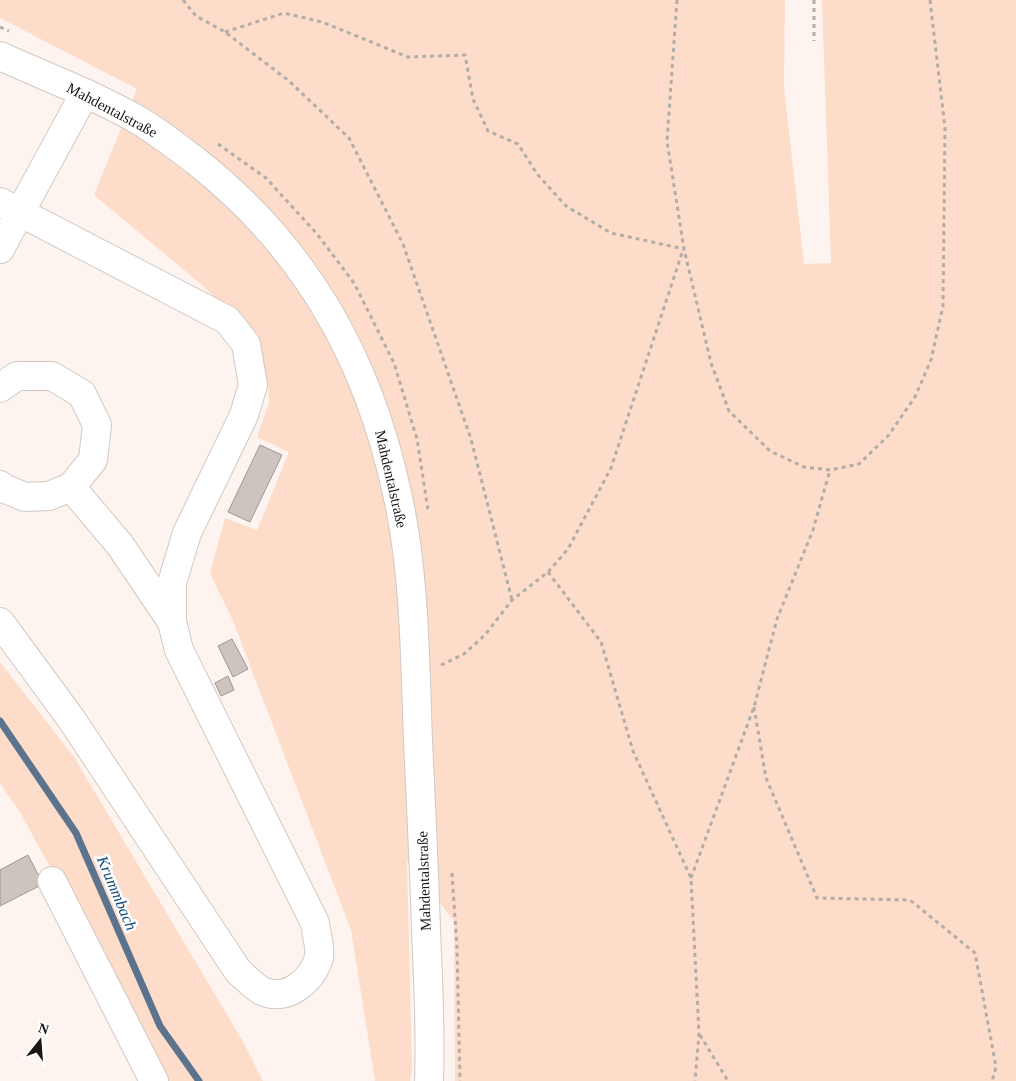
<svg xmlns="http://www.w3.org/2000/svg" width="1016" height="1081" viewBox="0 0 1016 1081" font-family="'Times New Roman',serif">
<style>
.green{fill:#fdddca}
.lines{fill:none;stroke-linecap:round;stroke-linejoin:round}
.stream{stroke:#5b738c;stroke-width:7}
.building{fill:#cdc3bf;stroke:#9f9692}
.minor-casing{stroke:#d1c9c3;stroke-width:30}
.major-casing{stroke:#d1c9c3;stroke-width:30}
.path{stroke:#b3aca8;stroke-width:3;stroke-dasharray:4 4;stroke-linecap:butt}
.minor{stroke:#fff;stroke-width:28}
.major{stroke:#fff;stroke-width:28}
.labels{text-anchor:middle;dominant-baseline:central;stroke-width:5;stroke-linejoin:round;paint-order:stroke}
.street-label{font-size:15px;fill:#1a1715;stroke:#fff}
.water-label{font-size:16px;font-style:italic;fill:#144d7b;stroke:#fff}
</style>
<rect width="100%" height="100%" fill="#fdf4ef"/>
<g class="green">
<polygon points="0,0 785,0 784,88 804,264 831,263 822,0 1016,0 1016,1081 455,1081 454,921 407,861 412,1071 410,1081 375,1081 351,930 233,621 210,573 225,518 257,530 289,452 257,437 269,403 268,383 257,348 236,318 202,285 94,195 137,89 0,18"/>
<polygon points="0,662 74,757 245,1045 263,1081 167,1081 21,814 0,783"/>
</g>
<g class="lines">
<polyline class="stream" points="0,721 76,833 160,1026 199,1081"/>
</g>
<g class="building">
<polygon points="260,445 282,455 250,522 228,512"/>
<polygon points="232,639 248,669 233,677 218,646"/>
<polygon points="228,676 234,690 221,696 215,683"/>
<polygon points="28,855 43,884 0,906 0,870"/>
</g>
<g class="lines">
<g class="minor-casing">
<g id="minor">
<path d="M0,202L227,320L246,344L253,385L244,415L187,533L172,583V622L179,650L315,923C316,933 321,948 319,958C312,980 287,1003 262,991C253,986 245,977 238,971L72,720L0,622"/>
<polyline points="0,249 85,93"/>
<polyline points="0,388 17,376 52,376 82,394 97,425 93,460 71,487 49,496 25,497 3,488 0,485"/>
<polyline points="71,487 120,545 172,622"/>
<polyline points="52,881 154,1081"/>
</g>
</g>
<g class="major-casing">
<path id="major" d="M0,56C46,77 100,97 143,123C162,135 180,149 197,162C306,248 368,359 397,493C415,572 415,660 418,741C421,804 424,866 426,929C428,980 431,1030 429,1081"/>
</g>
<g class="path">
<polyline points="183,0 196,16 225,32 289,81 349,138 403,244 471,439 512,600"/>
<polyline points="677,0 667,141 684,249 711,363 729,411 770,451 804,467 830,470 859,464 888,436 915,397 931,360 943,306 945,128 930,0"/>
<polyline points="814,0 814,41"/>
<polyline points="0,27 9,31"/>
<polyline points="225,32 284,13 322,22 408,57 465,55 473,99 488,131 518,144 537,174 566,206 611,233 684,249"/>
<polyline points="218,144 266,178 317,234 354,283 394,363 417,439 428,510"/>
<polyline points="548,572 601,642 633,751 691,878 699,1034 695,1081"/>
<polyline points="441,665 464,654 485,635 512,600 548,572 568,549 611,468 683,250"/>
<polyline points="754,707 766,778 817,898 910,900 975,953 996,1067 992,1081"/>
<polyline points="452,873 457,948 460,1081"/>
<polyline points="691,878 754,707 777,619 813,530 830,470"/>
<polyline points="700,1035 728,1081"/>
</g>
<use href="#minor" class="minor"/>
<use href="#major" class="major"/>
</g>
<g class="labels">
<g class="street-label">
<text transform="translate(112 110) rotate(28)">Mahdentalstraße</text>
<text transform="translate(391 479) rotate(77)">Mahdentalstraße</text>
<text transform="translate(424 881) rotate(-92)">Mahdentalstraße</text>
</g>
<g class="water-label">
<text transform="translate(117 893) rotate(67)">Krummbach</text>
</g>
</g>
<g transform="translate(40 1041) rotate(17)" stroke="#ffffff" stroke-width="4" paint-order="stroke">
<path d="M0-4L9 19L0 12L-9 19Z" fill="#1a1715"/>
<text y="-8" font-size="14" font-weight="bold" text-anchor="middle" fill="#1a1715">N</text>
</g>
</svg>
